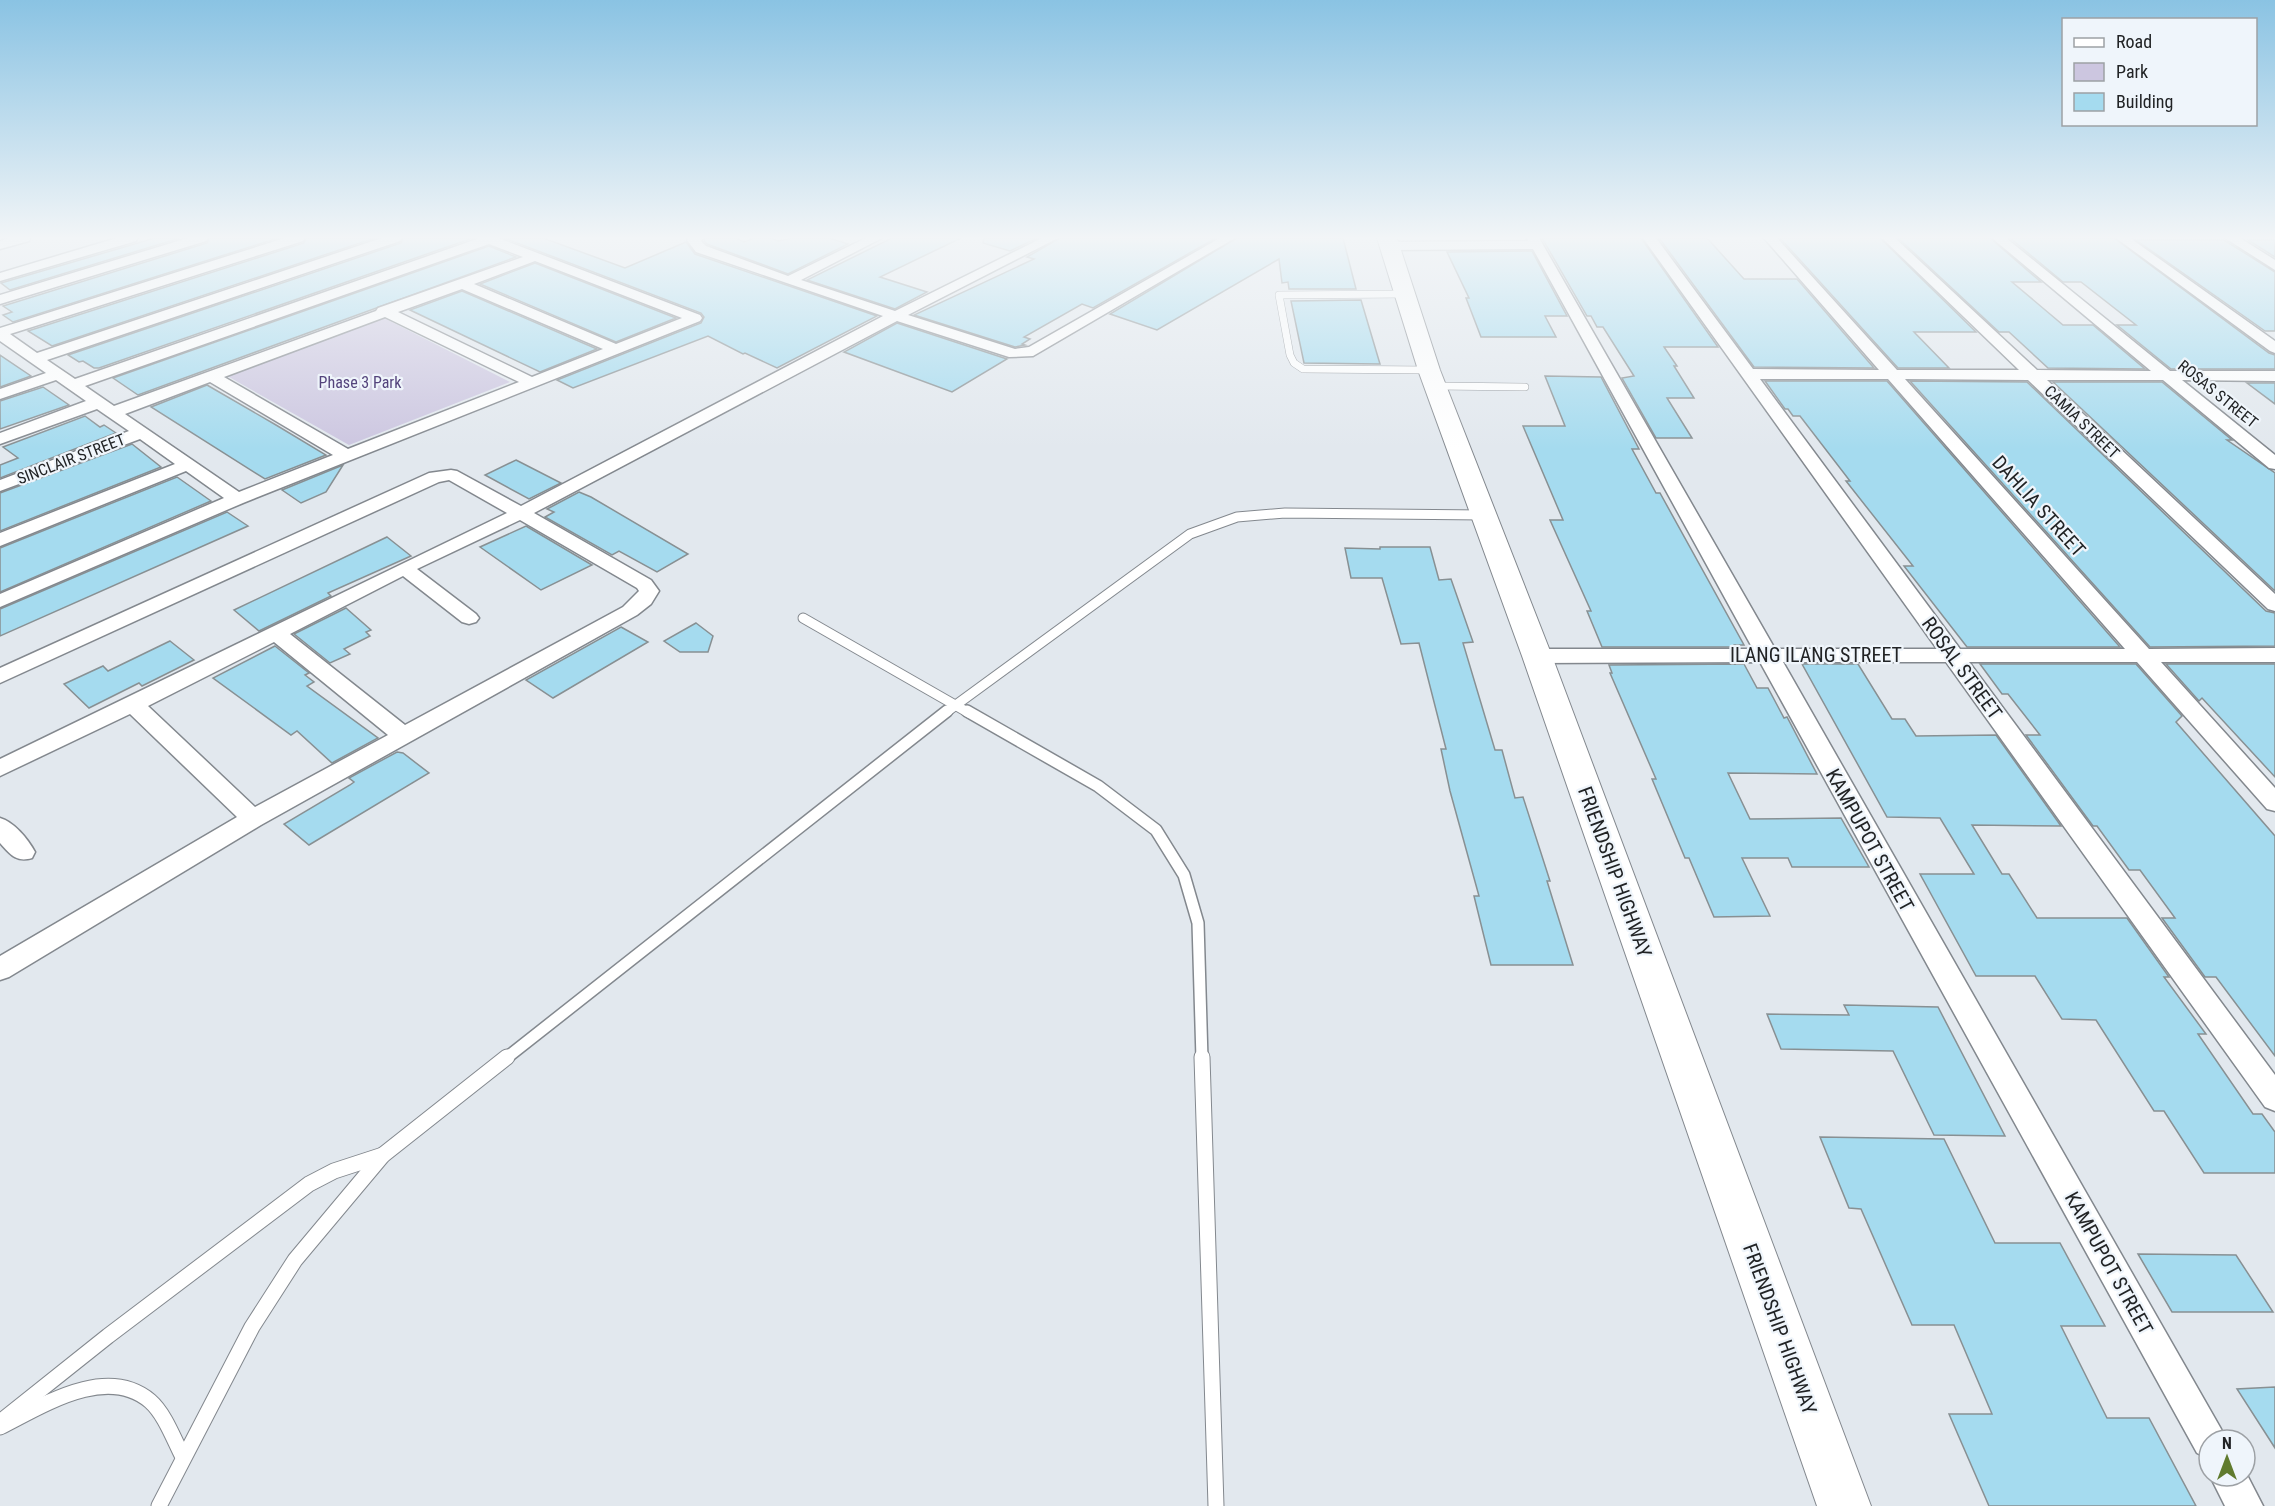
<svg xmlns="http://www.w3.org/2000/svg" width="2275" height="1506" viewBox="0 0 2275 1506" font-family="'Roboto Condensed',sans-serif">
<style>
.green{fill:#ccc6e0}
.building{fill:#a5dbef;stroke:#889093;stroke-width:1.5}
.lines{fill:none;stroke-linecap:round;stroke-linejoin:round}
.service-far3-casing{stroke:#83888e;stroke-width:8}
.service-far2-casing{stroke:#83888e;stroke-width:11}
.service-far1-casing{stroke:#83888e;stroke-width:14}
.service-casing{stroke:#83888e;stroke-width:17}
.minor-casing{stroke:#83888e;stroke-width:3}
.primary-casing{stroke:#83888e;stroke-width:2}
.service-far3{stroke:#fff;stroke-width:7}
.service-far2{stroke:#fff;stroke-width:9}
.service-far1{stroke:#fff;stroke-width:11}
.service{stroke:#fff;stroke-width:15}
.minor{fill:#fff;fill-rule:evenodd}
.primary{fill:#fff;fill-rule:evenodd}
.labels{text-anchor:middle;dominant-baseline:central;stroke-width:4.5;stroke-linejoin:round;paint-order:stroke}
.far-park-label{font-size:16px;fill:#54447c;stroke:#eff5fb}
.far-street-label{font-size:16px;fill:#212325;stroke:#eff5fb}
.street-label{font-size:20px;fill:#212325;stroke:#eff5fb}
</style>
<rect width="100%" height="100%" fill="#e2e8ee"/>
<polygon class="green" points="380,316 510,382 349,445 222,373"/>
<g class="building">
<polygon points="155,238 180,238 10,290 1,283"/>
<polygon points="209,238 278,238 13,322 3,315 12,312 3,306 207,243"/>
<polygon points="306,238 375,238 52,346 28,331 304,243"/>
<polygon points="403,238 473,238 99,368 94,368 83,361 79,362 68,355 401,243"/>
<polygon points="504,238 543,238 625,268 686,242 695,254 877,316 777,368 745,353 743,354 708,336 573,388 557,380 701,323 704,317 701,313"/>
<polygon points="705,238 736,238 744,242 754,238 771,238 778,241 793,238 829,238 848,244 788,274 707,244 704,241"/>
<polygon points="892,238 961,238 880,277 927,292 895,309 807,280"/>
<polygon points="984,238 1037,238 1010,251 983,243"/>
<polygon points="1060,238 1216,238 1093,308 1082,304 1024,337 1030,339 1022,344 1025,345 1015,347 914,315 1034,259 1027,257"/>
<polygon points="1237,238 1343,238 1356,289 1289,289 1288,282 1282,283 1279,259 1157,330 1110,314"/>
<polygon points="1542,238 1641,238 1718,347 1664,347 1677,366 1674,366 1694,398 1667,398 1692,438 1656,438 1622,378 1634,376 1603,327 1597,327 1591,316 1587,316"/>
<polygon points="1659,238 1707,238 1744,279 1797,279 1874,368 1754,367"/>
<polygon points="1780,238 1880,238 1976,332 1914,332 1949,368 1898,368"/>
<polygon points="1898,238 1990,238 2041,282 2012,282 2063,325 2093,325 2145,369 2048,368 2009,332 1999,332"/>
<polygon points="2010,238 2114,238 2269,353 2275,355 2275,369 2171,369 2117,325 2136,325 2081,282 2063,282"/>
<polygon points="2136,240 2224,240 2275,272 2275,331 2265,331"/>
<polygon points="2248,240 2275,240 2275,257"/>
<polygon points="489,246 516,257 138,395 113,378"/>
<polygon points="1532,251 1567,316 1545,316 1556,337 1481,337 1466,298 1469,298 1447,252"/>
<polygon points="535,263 676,318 616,342 480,284"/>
<polygon points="462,291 597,349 540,372 410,310"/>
<polygon points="1361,300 1380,364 1304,363 1291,301"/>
<polygon points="897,323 1007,359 952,392 844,352"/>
<polygon points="0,355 31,376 0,387"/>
<polygon points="1545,376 1601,377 1639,449 1632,449 1656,493 1660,493 1744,645 1734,645 1735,647 1602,647 1587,611 1591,611 1550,520 1563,520 1523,426 1565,426"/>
<polygon points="1765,381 1887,381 2120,647 1967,647 1904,566 1913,566 1846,481 1850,481 1800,416 1793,416 1788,409 1785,409"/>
<polygon points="1910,381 2027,382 2266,611 2275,613 2275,646 2150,647"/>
<polygon points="2053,382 2162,382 2232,440 2227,440 2275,473 2275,591"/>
<polygon points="2247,383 2275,383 2275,404"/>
<polygon points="207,385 276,425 326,455 265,479 151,407"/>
<polygon points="43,387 69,405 0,429 0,401"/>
<polygon points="85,416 100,427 104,425 116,433 0,478 0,465 18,458 3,447"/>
<polygon points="132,444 161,467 0,531 0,493"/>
<polygon points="516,460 561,483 529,499 485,475"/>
<polygon points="343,465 326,492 301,503 282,490"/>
<polygon points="177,477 211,501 0,592 0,548"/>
<polygon points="579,492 591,497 688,554 657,572 619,551 612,555 545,517 554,512 547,509"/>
<polygon points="227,512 248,526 0,636 0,609"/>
<polygon points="526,526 592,565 541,590 480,547"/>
<polygon points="387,537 411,556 328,593 331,596 259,631 234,610"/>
<polygon points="1380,547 1430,547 1439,580 1451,579 1473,642 1463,643 1495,750 1502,750 1515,798 1523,797 1550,881 1547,881 1573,965 1491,965 1474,896 1479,896 1450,791 1441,749 1446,749 1419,643 1401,644 1382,578 1351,578 1345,548 1380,549"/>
<polygon points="346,608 371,630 366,632 370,636 344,649 350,654 330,663 294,634"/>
<polygon points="696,623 713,636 708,652 680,652 664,641"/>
<polygon points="621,627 648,642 553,698 526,680"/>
<polygon points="170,641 194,660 142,686 139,683 89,708 64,684 103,666 108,671"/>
<polygon points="275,646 309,673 305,675 314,682 307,686 378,738 332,763 297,731 291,735 213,678"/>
<polygon points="1744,664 1757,688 1768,688 1784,718 1787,717 1817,774 1728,773 1750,819 1841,818 1869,867 1792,867 1788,858 1742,858 1770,916 1714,917 1689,858 1685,858 1652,779 1656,779 1610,673 1612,673 1609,665"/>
<polygon points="1802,664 1858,664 1892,719 1905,719 1916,736 1996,735 2061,826 1972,825 2002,874 2009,874 2037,918 2127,918 2169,977 2164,977 2206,1034 2198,1034 2253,1114 2262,1114 2275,1132 2275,1173 2204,1173 2164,1111 2154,1111 2096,1020 2062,1019 2035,976 1976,976 1920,874 1974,874 1940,818 1887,817"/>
<polygon points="1980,664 2136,664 2182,716 2176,722 2275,836 2275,1056 2216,977 2205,977 2162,918 2175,918 2140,870 2129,870 2097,826 2093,826 2026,735 2040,735 2008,694 2002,694"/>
<polygon points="2166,664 2275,664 2275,777 2202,698 2199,701"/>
<polygon points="397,752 403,753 429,773 309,845 284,824 350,785 354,782 349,778"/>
<polygon points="1844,1005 1938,1007 2005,1136 1934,1135 1893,1051 1781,1049 1767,1014 1849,1015"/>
<polygon points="1820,1137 1944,1139 1995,1243 2060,1243 2105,1326 2061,1326 2107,1418 2149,1418 2196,1506 1989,1506 1949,1414 1992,1414 1954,1325 1912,1325 1861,1209 1849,1208"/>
<polygon points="2138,1254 2236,1255 2273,1312 2172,1312"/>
<polygon points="2275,1387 2275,1448 2237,1389"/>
</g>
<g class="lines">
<g class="service-far3-casing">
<g id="service-far3">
<polyline points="1406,294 1279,295 1290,355 1294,363 1303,369 1429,370"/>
<polyline points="1436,386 1525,387"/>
</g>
</g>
<g class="service-far2-casing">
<g id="service-far2">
<polyline points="803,618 969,713"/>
<polyline points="945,713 1190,534 1237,517 1285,513 1483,515"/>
</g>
</g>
<g class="service-far1-casing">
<g id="service-far1">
<polyline points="967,711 1098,786 1156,830 1184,875 1198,923 1202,1059"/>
<polyline points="505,1059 947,711"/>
</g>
</g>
<g class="service-casing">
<g id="service">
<polyline points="1202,1057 1216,1506"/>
<polyline points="0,1422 108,1336 309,1184 334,1171 383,1155"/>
<path d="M0,1427C42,1406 106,1364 150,1401C165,1414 174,1440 183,1457"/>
<polyline points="159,1506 252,1327 295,1260 383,1155 507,1057"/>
</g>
</g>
<g class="minor-casing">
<g id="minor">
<polygon points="10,238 30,238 29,241 0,249 0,241"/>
<polygon points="117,238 137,238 136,241 0,281 0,273"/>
<polygon points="188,238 207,238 206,241 0,304 0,295"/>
<path d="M285,238H304L303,241L10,334L37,353L382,238H401L400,241L47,360L75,379L480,238H498L700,315L702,318L700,321L243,503L0,607V594L224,498L186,471L0,546V533L175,464L140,439L0,491V480L129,431L97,409L0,444V433L86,401L56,380L0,399V389L46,373L0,341V328ZM489,244L523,257L378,308L376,311L114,406L85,386ZM535,261L682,318L616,344L474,284ZM462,289L603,349L532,377L398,312ZM385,317L519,382L348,449L224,377ZM210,382L333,455L239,492L125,414Z"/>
<path d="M689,238H703L701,241L706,246L788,276L866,238H882L801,280L895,311L1042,238H1058L908,315L1015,349L1029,347L1220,238H1235L1033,356L1009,357L897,321L534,513L651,580L659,591L651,604L637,615L261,825L9,977L0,980V956L237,817L130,714L0,776V759L507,513L449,480L439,482L0,683V668L429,473L451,470L457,471L521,506L883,316L696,252L687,240ZM520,520L637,588L639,591L623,607L405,725L290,634L403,576L462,622L469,624L476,622L479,618L476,614L417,569ZM274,642L388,735L255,807L148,706Z"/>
<path d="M1527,238H1539L1775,649H1937L1643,238H1656L1753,369L1879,370L1764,238H1777L1897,370H2019L1882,238H1895L2037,370L2151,371L1992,238H2006L2170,371H2275V381L2182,380L2275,455V469L2269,468L2163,380H2047L2275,594V611L2268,609L2028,380L1905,379L2149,649L2275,648V662H2161L2275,788V811L2267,809L2137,662H1969L2275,1075V1111L2265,1107L1946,662H1783L2221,1429L2226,1440H2209V1459L2197,1453L1760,662L1537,663L1530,661L1527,656L1530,651L1537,649H1753L1533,249L1389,250L1382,246L1389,242L1528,241ZM1760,379H1888L2125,649H1960Z"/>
<polygon points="2116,238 2130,238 2275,341 2275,353 2270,351"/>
<polygon points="2225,238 2240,238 2275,260 2275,270"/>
<path d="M0,818C14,822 28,839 35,852L32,858C16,863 10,854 0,843Z"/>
<polygon points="2245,1471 2263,1506 2225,1506 2210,1476 2245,1476"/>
</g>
</g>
<g class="primary-casing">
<polygon id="primary" points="1377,238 1397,238 1440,370 1552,656 1871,1506 1817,1506 1522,656 1418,370"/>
</g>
<use href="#service-far3" class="service-far3"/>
<use href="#service-far2" class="service-far2"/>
<use href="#service-far1" class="service-far1"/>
<use href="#service" class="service"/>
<use href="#minor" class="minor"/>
<use href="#primary" class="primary"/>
</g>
<linearGradient id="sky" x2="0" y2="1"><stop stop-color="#8ac3e3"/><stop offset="0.53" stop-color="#f2f5f7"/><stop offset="1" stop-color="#f2f5f7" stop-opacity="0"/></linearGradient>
<rect width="2275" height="449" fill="url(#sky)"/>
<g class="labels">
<g class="far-park-label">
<text x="360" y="382">Phase 3 Park</text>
</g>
<g class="far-street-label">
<text transform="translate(2218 394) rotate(39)">ROSAS STREET</text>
<text transform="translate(2082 422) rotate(44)">CAMIA STREET</text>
<text transform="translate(71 459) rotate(-21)">SINCLAIR STREET</text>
</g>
<g class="street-label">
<text transform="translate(2039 506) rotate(48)">DAHLIA STREET</text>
<text x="1816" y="655">ILANG ILANG STREET</text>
<text transform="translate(1962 668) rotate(54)">ROSAL STREET</text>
<text transform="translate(1870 840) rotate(61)">KAMPUPOT STREET</text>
<text transform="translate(1615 872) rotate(70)">FRIENDSHIP HIGHWAY</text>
<text transform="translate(2109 1263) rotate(61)">KAMPUPOT STREET</text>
<text transform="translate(1780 1329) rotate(70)">FRIENDSHIP HIGHWAY</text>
</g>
</g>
<rect x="2062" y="18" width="195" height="108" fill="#eff5fb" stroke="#9da1a5" stroke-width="1.5"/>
<rect x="2074" y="38" width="30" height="9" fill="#ffffff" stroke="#9da1a5" stroke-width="1.5"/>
<text x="2116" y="48" font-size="18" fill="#212325">Road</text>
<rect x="2074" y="63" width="30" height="18" fill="#ccc6e0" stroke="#9da1a5" stroke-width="1.5"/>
<text x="2116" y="78" font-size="18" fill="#212325">Park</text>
<rect x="2074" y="93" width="30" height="18" fill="#a5dbef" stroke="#9da1a5" stroke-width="1.5"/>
<text x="2116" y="108" font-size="18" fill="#212325">Building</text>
<g transform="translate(2227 1458)"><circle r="28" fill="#eff5fb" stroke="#9da1a5" stroke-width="1.5"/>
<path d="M0-4.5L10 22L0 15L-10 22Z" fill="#607b2e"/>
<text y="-9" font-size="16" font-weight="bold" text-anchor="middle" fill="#212325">N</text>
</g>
</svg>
